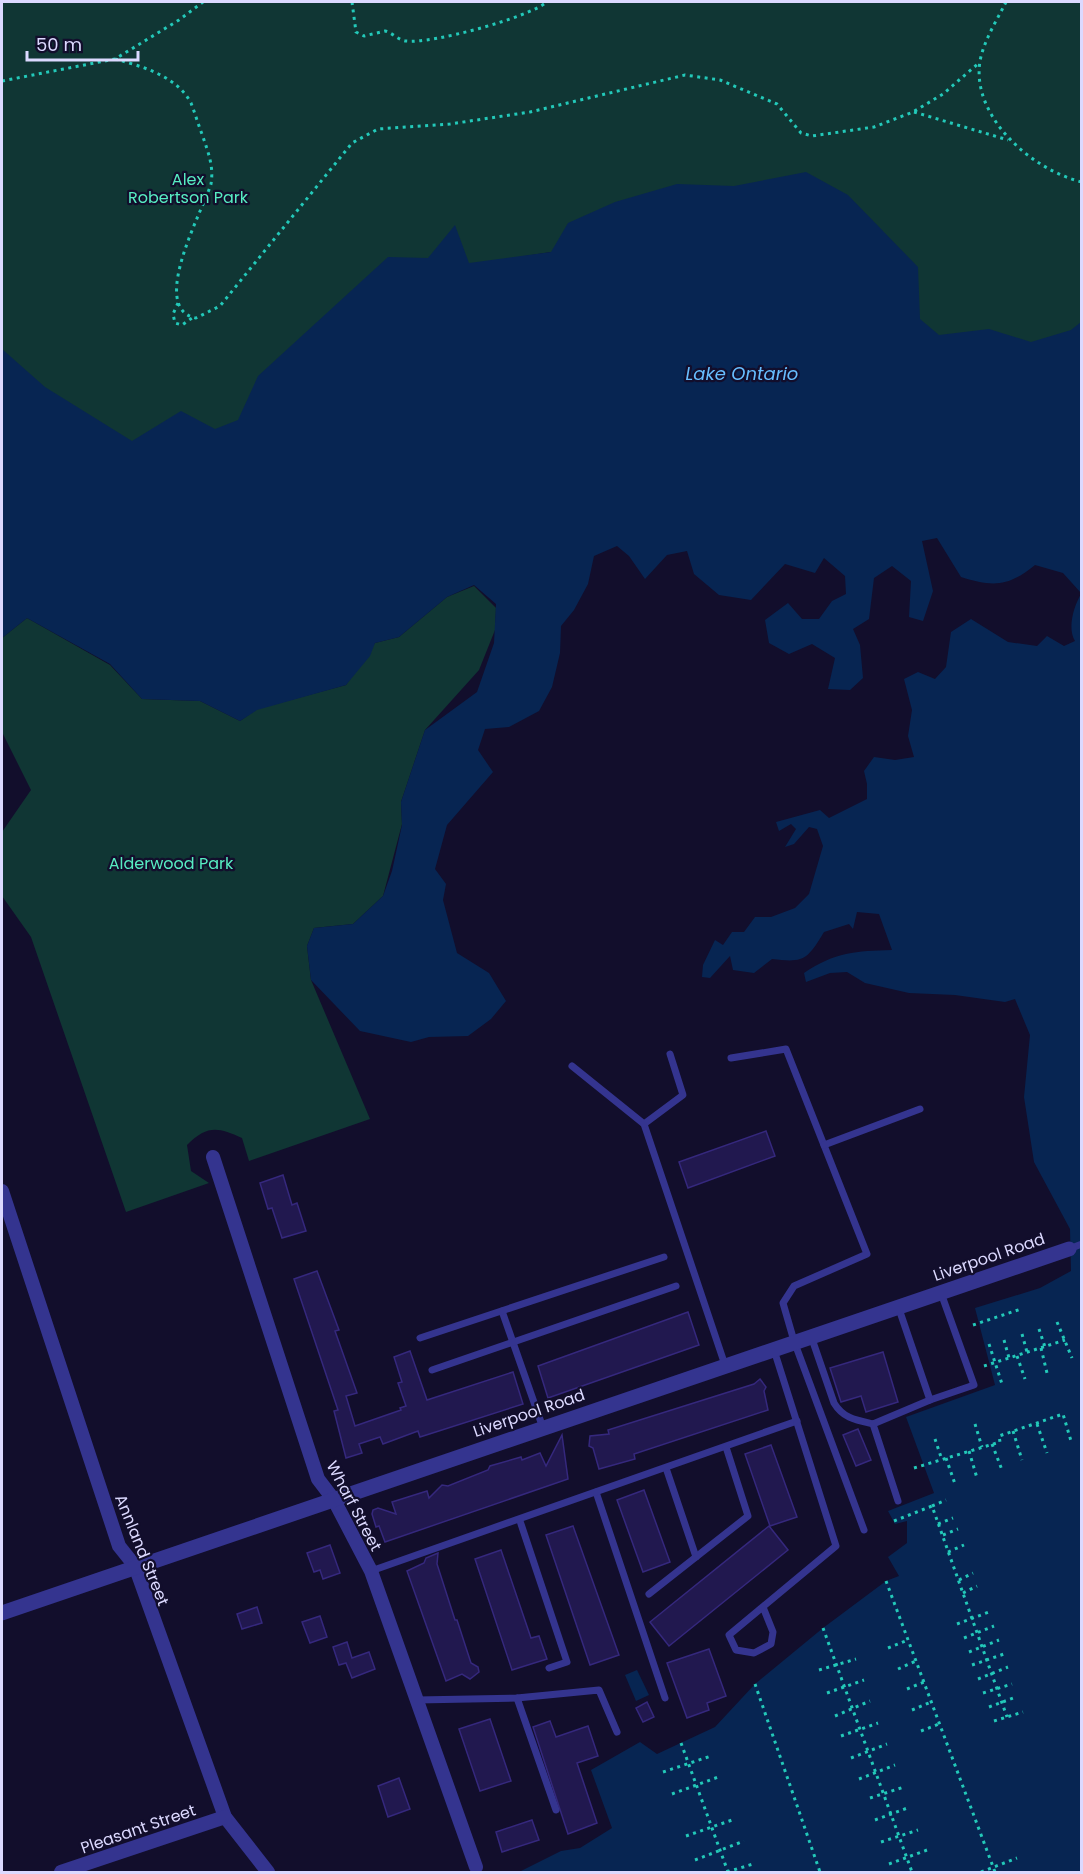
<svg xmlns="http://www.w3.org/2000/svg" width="1083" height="1874" viewBox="0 0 1083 1874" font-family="Poppins,sans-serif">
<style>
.green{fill:#103634}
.water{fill:#072552}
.building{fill:#21184f;stroke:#35287d;stroke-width:1.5}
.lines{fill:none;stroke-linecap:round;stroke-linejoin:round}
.path{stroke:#23c9b9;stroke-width:3;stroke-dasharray:3 4.5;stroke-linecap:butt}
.service{stroke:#34348f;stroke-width:7}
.minor{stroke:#34348f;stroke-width:14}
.tertiary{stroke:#34348f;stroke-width:15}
.labels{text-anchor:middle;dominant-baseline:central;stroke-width:4.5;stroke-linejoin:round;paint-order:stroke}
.park-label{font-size:16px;fill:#57edc2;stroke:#120e2c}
.street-label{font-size:16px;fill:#dcd9ff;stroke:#120e2c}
.water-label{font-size:18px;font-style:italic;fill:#67beff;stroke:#120e2c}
</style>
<rect width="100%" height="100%" fill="#120e2c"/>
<g class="green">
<polygon points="2,2 1081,2 1081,358 970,367 551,252 512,258 301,382 166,476 2,362"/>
<path d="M474,586L496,608L495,630L479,670L425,730L401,802L402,824L383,896L353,924L314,928L307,946L311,980L370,1119L249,1161L242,1138C218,1127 207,1125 187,1145L191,1171L209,1183L126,1212L31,937L2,896V832L31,790L2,732V638L27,618L110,665L142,699L200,701L240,721L257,709L346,685L375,643L399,637L447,597Z"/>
</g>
<g class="water">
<path d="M806,172L848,195L918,267L920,319L939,335L989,329L1031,342L1071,330L1081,322V593L1063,573L1035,565C1008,587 993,587 961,577L937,538L922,541L933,591L923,621L909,617L911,581L892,566L874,578L869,619L853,629L860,645L863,678L850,690L828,689L835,658L812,644L789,654L769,643L765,620L788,603L802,619H819L832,601L846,594L845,576L824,558L815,573L785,564L751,600L719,595L694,574L687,551L667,555L645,579L629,556L617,546L594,556L588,584L574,610L561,626L560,653L552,687L539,711L509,727L485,729L478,750L493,772L447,825L435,869L446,884L443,900L457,953L489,973L506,1001L491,1019L468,1036L429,1037L411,1042L360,1031L311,980L307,946L314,928L353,924L383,896L392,871L402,825L401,802L425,730L477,692L494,643L496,604L474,585L447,597L399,637L375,643L370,656L346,685L257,710L240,721L200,701L142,699L110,664L27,618L2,638V349L45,387L132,441L181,411L215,429L238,420L258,376L388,257L428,258L455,225L469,263L551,252L568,223L615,202L677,184L734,186Z"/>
<path d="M1081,594V1872H519L561,1851L580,1848L612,1828L591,1770L640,1742L657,1754L715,1727L755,1684L823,1628L886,1581L899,1576L888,1557L907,1543V1521L895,1524L888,1511L934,1493L906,1417L995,1385L975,1308L1040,1288L1071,1271L1070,1229L1034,1162L1024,1097L1030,1035L1015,999L1005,1002L955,995L909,993L865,983L847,972L830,973L806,982L804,973C835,952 856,951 892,950L879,914L857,912L853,929L849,924L824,932C807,960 804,963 772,959L754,973L733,970L730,956L710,978L702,977L703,965L715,940L723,945L732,932H744L755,917H771L795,908L809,894L823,846L817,829L809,827L794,844L785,847L796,829L791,824L779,831L776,822L820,810L829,818L867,799V784L864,771L874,757L895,760L914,757L908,736L912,710L904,679L918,672L935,679L946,667L951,632L971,619L1008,642L1037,646L1047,636L1064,646L1075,641C1067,628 1074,606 1081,594Z"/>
<polygon points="637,1670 649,1695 636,1701 625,1675"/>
</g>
<g class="building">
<polygon points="766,1131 775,1156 688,1188 679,1162"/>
<polygon points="283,1175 292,1205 297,1203 306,1231 282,1238 272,1208 268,1209 260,1183"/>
<polygon points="317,1271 339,1330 335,1331 357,1393 346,1396 355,1426 401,1410 400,1408 406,1406 398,1383 402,1382 394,1357 410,1351 427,1400 513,1372 523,1404 420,1437 418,1431 383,1444 380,1437 359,1444 362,1453 346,1458 334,1411 338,1410 294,1279"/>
<polygon points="688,1312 699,1345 548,1398 538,1366"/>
<polygon points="883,1352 898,1402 866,1412 861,1396 841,1402 830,1368"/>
<polygon points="760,1379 766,1387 764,1391 768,1410 634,1454 635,1459 599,1469 593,1448 589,1446 590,1436 609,1434 608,1430 754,1384"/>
<polygon points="858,1429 871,1460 856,1466 843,1435"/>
<polygon points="562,1435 568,1479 385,1542 379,1526 376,1527 372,1514 373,1510 378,1508 396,1514 392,1502 427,1491 429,1498 442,1485 448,1486 488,1470 490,1466 521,1457 522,1460 540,1453 546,1466"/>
<polygon points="771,1445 797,1517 770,1526 745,1454"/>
<polygon points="644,1490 670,1562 643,1572 617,1500"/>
<polygon points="573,1526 619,1655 590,1665 546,1535"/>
<polygon points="769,1526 788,1550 669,1646 650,1622"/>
<polygon points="330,1545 340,1573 323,1579 320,1570 314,1572 307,1553"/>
<polygon points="501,1550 531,1638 539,1636 547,1659 512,1670 475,1559"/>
<polygon points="438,1553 437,1564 455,1620 457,1620 471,1663 478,1667 479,1672 470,1679 462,1674 446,1681 407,1571 424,1563 426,1558"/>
<polygon points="257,1607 262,1623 242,1629 237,1614"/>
<polygon points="320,1616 327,1637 310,1643 302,1622"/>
<polygon points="347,1642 352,1658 369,1652 375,1669 352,1678 346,1663 339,1665 333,1647"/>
<polygon points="709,1649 726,1696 707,1703 709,1710 687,1718 667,1663"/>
<polygon points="647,1702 654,1717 643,1722 636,1708"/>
<polygon points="490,1719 511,1781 480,1791 459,1729"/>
<polygon points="550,1721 556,1737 588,1726 598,1756 577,1763 597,1823 568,1834 533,1727"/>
<polygon points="399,1778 410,1809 388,1817 378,1786"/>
<polygon points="532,1820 539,1840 502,1852 496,1832"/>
</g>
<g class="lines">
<g class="path">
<path d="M352,2L356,32L364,36L385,31C393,33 398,40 406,41C432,44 527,18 547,2"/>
<path d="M1006,2C997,20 984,40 980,61C971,117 1032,170 1082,182"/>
<path d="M115,59C141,66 177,76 191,103C195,113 198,124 202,134C208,152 214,166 211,184C203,210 148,309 196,318L220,306L352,143L378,129L450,124L530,112L685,75L720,80L777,104L801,133L812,136L874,127L913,112L943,94L980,62"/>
<polyline points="2,81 115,59 179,20 203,2"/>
<polyline points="914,112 1008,140"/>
<polyline points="178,303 173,314 175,323 182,325 192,318"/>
<polyline points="1057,1322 1072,1358"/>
<polyline points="973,1325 1021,1309"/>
<polyline points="1039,1329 1045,1347"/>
<polyline points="1022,1334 1027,1352"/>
<polyline points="1004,1340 1009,1358"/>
<polyline points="989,1344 1002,1384"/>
<polyline points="1041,1348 1047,1373"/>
<polyline points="1017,1356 1025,1379"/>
<polyline points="984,1366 1065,1340"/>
<polyline points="975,1424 982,1447"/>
<polyline points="1037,1424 1047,1453"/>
<polyline points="1013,1431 1022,1460"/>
<polyline points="935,1439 942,1460"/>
<polyline points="992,1444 1002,1470"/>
<polyline points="969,1451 977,1478"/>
<polyline points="946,1458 955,1484"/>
<polyline points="914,1468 1000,1442 999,1436 1063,1414 1071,1441"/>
<polyline points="932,1506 946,1500"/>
<polyline points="894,1521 932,1506 1007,1717"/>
<polyline points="938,1524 953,1518"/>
<polyline points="943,1535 958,1529"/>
<polyline points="948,1552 964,1545"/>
<polyline points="959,1580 973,1573"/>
<polyline points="886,1581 995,1872"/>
<polyline points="963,1593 977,1586"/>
<polyline points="957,1624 989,1612"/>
<polyline points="823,1628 912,1872"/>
<polyline points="964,1638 994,1626"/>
<polyline points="888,1648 908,1640"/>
<polyline points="969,1652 999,1640"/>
<polyline points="972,1665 1004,1654"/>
<polyline points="898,1669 916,1661"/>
<polyline points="819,1670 856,1659"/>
<polyline points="978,1679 1008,1667"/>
<polyline points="755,1684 820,1872"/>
<polyline points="907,1689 924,1682"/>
<polyline points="827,1693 864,1680"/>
<polyline points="983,1693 1012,1684"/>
<polyline points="989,1707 1016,1697"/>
<polyline points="912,1710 931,1702"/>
<polyline points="835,1716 870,1701"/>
<polyline points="994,1721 1023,1712"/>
<polyline points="921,1731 939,1724"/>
<polyline points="841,1736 878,1723"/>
<polyline points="681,1743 728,1872"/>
<polyline points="851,1758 887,1744"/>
<polyline points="663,1772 711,1756"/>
<polyline points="859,1779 895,1765"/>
<polyline points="672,1794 721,1776"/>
<polyline points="870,1798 904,1787"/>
<polyline points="875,1820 910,1807"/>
<polyline points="686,1836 735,1819"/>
<polyline points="881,1842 918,1830"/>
<polyline points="695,1860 744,1841"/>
<polyline points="889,1864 927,1850"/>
<polyline points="727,1872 753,1864"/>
<polyline points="981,1872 1017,1858"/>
</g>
<g class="service">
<polyline points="731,1058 786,1049 867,1254 794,1286 783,1303 794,1341 864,1530"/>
<polyline points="572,1066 644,1124 725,1365"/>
<polyline points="644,1124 683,1095 670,1054"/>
<polyline points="824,1145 920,1109"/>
<polyline points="1069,1249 1082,1244"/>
<polyline points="898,1306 930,1400 974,1385 941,1293"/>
<polyline points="502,1311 543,1428"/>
<path d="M811,1336L834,1403C843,1418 855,1420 873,1424"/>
<polyline points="420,1338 664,1257"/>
<polyline points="432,1370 676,1286"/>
<polyline points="666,1468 696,1557"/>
<polyline points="596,1492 665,1698"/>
<polyline points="898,1501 873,1424 930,1400"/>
<polyline points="520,1521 567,1662 549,1668"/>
<polyline points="371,1571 797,1421"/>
<polyline points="649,1594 748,1516 726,1447"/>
<polyline points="763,1607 773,1632 771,1644 754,1653 736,1650 729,1635 836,1546 774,1350"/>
<polyline points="517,1698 556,1810"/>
<polyline points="417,1700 517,1698 599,1690 617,1732"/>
</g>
<g class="minor">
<polyline points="213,1157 318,1479 334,1500 371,1571 476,1867"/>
<polyline points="2,1191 119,1546 135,1566 225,1817 268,1872"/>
<polyline points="61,1872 225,1817"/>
</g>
<polyline class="tertiary" points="2,1613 1069,1249"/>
</g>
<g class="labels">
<g class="park-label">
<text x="188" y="179">Alex<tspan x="188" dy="18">Robertson Park</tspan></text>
<text x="171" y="863">Alderwood Park</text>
</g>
<g class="street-label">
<text transform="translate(989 1257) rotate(-19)">Liverpool Road</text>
<text transform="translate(529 1413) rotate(-19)">Liverpool Road</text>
<text transform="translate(354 1506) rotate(62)">Wharf Street</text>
<text transform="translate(142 1550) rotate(68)">Annland Street</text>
<text transform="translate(138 1829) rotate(-19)">Pleasant Street</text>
</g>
<g class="water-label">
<text x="742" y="373">Lake Ontario</text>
</g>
</g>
<rect width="1083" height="1874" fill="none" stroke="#dcd9ff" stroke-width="6"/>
<path d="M27 51v9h111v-9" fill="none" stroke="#dcd9ff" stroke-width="3"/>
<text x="36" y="51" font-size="18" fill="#dcd9ff" stroke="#120e2c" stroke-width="4.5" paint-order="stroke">50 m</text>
</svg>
